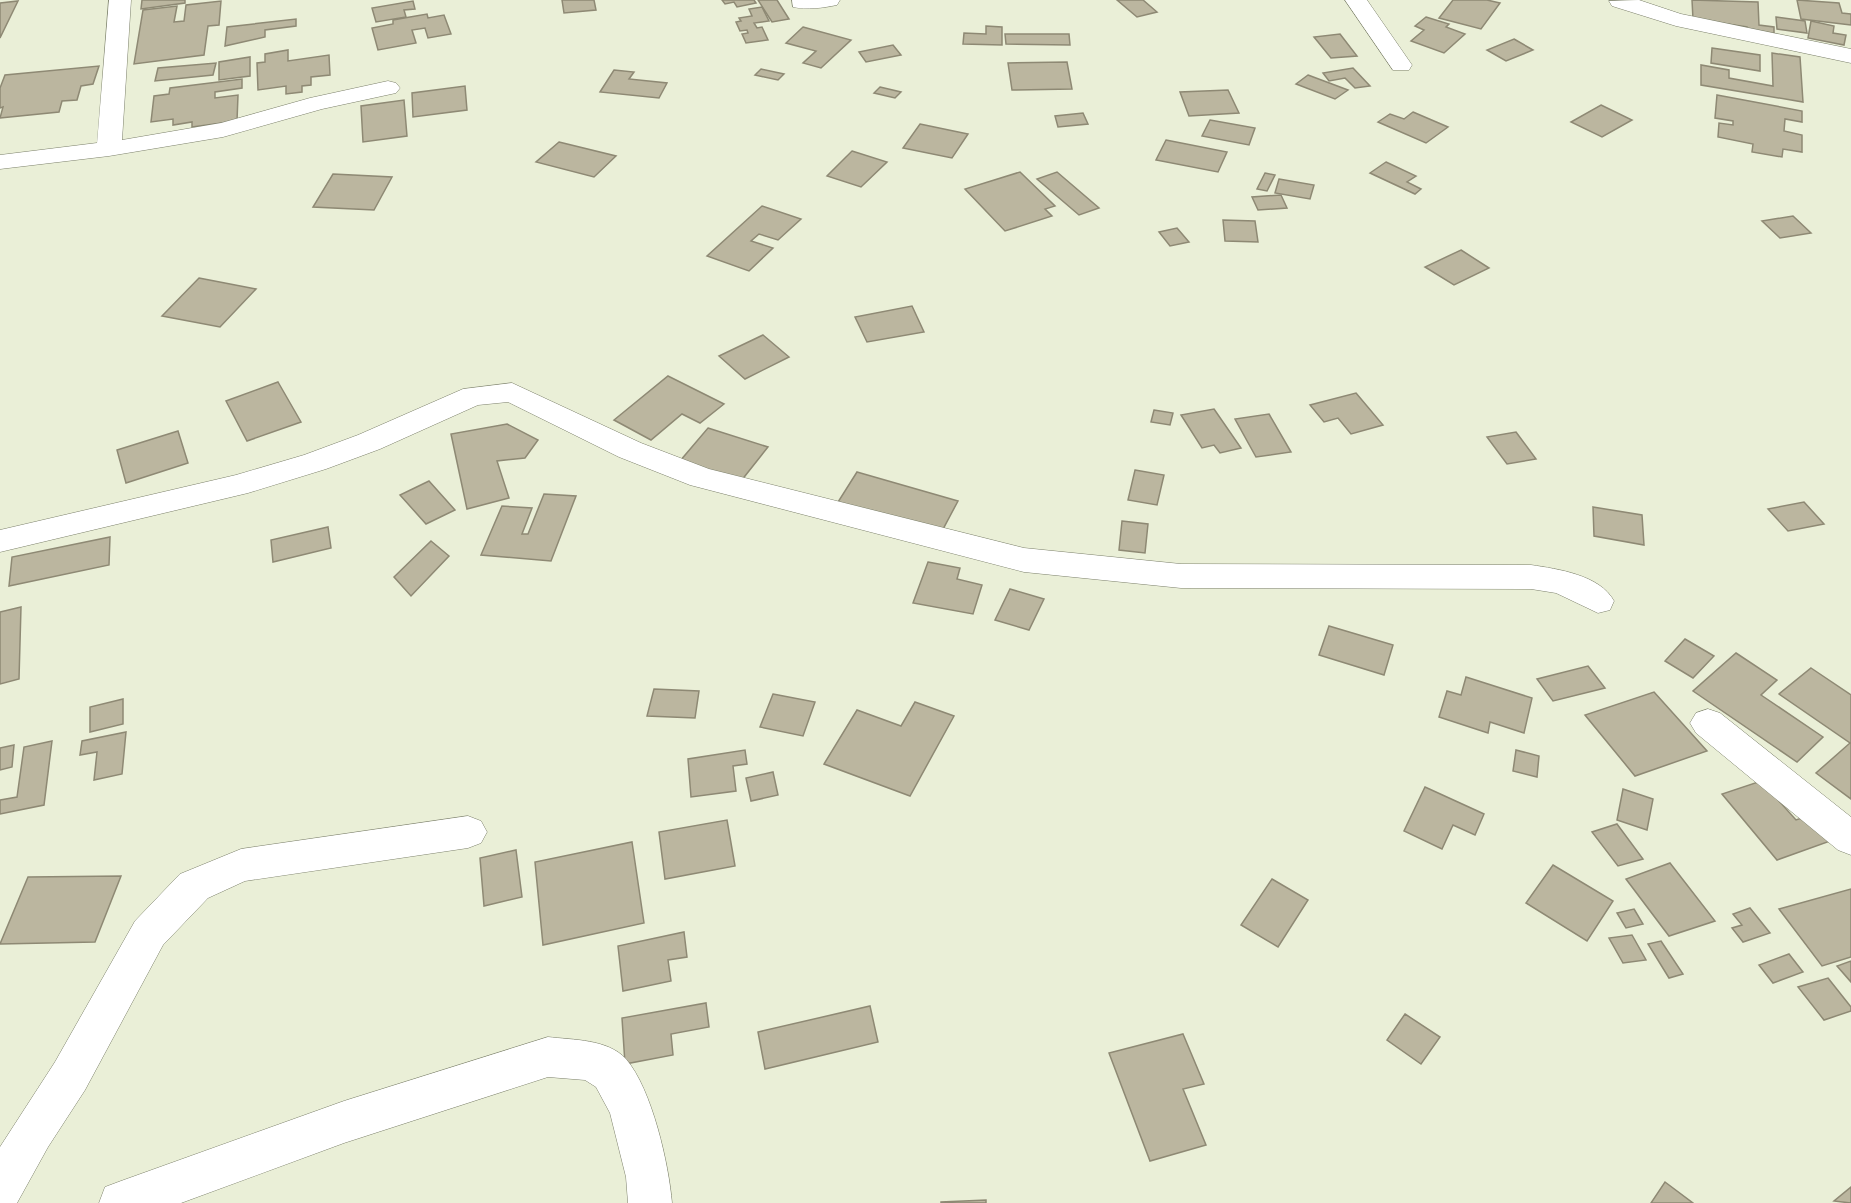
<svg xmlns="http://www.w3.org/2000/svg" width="1851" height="1203" viewBox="0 0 1851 1203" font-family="'Playfair Display',serif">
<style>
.building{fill:#bbb69f;stroke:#8e8974;stroke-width:1.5}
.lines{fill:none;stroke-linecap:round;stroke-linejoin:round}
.minor-casing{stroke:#7c806b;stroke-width:1}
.minor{fill:#fff;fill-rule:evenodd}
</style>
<rect width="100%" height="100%" fill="#eaefd7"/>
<g class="building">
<polygon points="142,0 185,0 185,3 141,9"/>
<polygon points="562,0 594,0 596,10 564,13"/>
<polygon points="722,0 754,0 756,3 737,7 734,2 725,4"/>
<polygon points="758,0 777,0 789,19 772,22"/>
<polygon points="1117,0 1143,0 1157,12 1137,17"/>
<polygon points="1453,0 1487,0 1500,3 1481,29 1439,18"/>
<polygon points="1692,0 1758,2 1759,25 1774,27 1774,37 1747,33 1747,27 1693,19"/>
<polygon points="1797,0 1839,3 1842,13 1851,14 1851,25 1801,19"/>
<polygon points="18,1 0,38 0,3"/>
<polygon points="221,1 219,25 208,26 204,55 134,64 143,10 177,6 174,22 184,21 186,5"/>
<polygon points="413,1 415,9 404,10 406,17 376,22 372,8"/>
<polygon points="762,7 769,21 754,23 757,28 762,27 768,40 746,43 742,34 748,33 747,30 740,31 736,22 741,21 739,18 752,16 749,9"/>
<polygon points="427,14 428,18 444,15 451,34 428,38 425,28 412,30 416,43 378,50 372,28 393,24 393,20"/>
<polygon points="1426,17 1449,24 1446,27 1465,34 1444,53 1411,41 1424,30 1415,26"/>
<polygon points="1776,17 1805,21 1807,33 1777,29"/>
<polygon points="296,19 296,26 265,30 265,37 225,46 227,27"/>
<polygon points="1811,21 1834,26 1833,33 1846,35 1844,45 1808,38"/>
<polygon points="986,26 1002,27 1002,45 963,44 964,33 986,34"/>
<polygon points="803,27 851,40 821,68 803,63 816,51 786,43"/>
<polygon points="1005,34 1069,34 1070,45 1006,44"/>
<polygon points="1340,34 1357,56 1331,58 1314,37"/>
<polygon points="1514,39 1533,50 1506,61 1487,50"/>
<polygon points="893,45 901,55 866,62 859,52"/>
<polygon points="1712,48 1760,55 1760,71 1711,63"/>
<polygon points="288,50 288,61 329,55 330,75 311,77 311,85 302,86 302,92 286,94 286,86 258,90 257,63 265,62 265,54"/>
<polygon points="1772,53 1800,57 1803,102 1701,85 1701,65 1729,70 1729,78 1773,86"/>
<polygon points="250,57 250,76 219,80 219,62"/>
<polygon points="1067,62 1072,89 1012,90 1008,63"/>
<polygon points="216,63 213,75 155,81 158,68"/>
<polygon points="99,66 93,84 81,86 77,100 62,101 59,112 0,118 3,107 0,108 0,88 5,75"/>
<polygon points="1353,68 1370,86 1355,88 1345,78 1329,81 1323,73"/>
<polygon points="761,69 784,74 778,80 755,75"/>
<polygon points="614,70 634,72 629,79 667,83 659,98 600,92"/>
<polygon points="1308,75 1348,90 1335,99 1296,84"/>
<polygon points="242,79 242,88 215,92 215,98 238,95 237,121 192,127 192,122 173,125 173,119 151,122 154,96 169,94 170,88"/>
<polygon points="465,86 467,110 413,117 412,93"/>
<polygon points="880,87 901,92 895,98 874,93"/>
<polygon points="1228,90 1239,113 1189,116 1180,92"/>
<polygon points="1717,95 1802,111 1802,122 1785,119 1784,131 1802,135 1802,152 1783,149 1782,157 1752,152 1753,144 1718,137 1719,123 1733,125 1733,121 1715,118"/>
<polygon points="404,100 407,136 363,142 361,106"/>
<polygon points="1601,105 1632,120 1602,137 1571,122"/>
<polygon points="1413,112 1448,127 1426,143 1378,122 1390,114 1404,119"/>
<polygon points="1083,113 1088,124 1058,127 1055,116"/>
<polygon points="1210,120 1255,128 1249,145 1202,136"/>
<polygon points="920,124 968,134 952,158 903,148"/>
<polygon points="1166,140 1227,152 1218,172 1156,160"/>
<polygon points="559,142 616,156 594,177 536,162"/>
<polygon points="852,151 887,162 861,187 827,176"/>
<polygon points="1386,162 1416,176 1407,182 1421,189 1415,194 1370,173"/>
<polygon points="1020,172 1055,206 1045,209 1052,216 1005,231 965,189"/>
<polygon points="1057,172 1099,208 1079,215 1037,179"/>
<polygon points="1265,173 1275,175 1267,191 1257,189"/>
<polygon points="333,174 392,177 374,210 313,207"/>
<polygon points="1279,179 1314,185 1310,199 1275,193"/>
<polygon points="1281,195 1287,208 1258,210 1252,197"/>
<polygon points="762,206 801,219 778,240 759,234 751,241 773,248 749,271 707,256"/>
<polygon points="1793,216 1811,233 1780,238 1762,221"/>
<polygon points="1223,220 1255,221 1258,242 1225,241"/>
<polygon points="1177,228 1189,242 1170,246 1159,232"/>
<polygon points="1461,250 1489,268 1454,285 1425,267"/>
<polygon points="199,278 256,289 220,327 162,316"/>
<polygon points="912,306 924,332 867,342 855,317"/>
<polygon points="763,335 789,357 745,379 719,356"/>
<polygon points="668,376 724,404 700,423 682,414 651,440 614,420"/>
<polygon points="278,382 301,422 247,441 226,401"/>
<polygon points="1356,393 1383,425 1351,434 1338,418 1324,422 1310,405"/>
<polygon points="1214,409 1241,448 1220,453 1214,445 1202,448 1181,415"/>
<polygon points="1154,410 1173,413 1170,425 1151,422"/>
<polygon points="1269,414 1291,452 1256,457 1235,419"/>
<polygon points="507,424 538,440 525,458 497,461 509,498 467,509 451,434"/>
<polygon points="708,428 768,447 741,481 680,461"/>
<polygon points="178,431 188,463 126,483 117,450"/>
<polygon points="1516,432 1536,459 1507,464 1487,437"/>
<polygon points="1135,470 1164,475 1157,505 1128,500"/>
<polygon points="857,472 958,501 942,531 838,502"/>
<polygon points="429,481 455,510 426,524 400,495"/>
<polygon points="544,494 576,496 551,561 481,555 502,506 532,508 522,534 528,534"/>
<polygon points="1804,502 1824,524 1788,531 1768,509"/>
<polygon points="1593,507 1642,515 1644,545 1594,536"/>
<polygon points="1122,521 1148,524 1145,553 1119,550"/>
<polygon points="328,527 331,548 273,562 271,540"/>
<polygon points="110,537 109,565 9,586 12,557"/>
<polygon points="431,541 449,556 411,596 394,577"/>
<polygon points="928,562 960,568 957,579 982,585 973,614 913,603"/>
<polygon points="1010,589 1044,599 1029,630 995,620"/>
<polygon points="21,607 19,679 0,684 0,612"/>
<polygon points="1329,626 1393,645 1384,675 1319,655"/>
<polygon points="1685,639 1714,656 1693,678 1665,661"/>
<polygon points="1736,653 1777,680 1761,695 1823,737 1797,762 1693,691"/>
<polygon points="1588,666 1605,688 1553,701 1537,679"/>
<polygon points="1811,668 1851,695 1851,799 1816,773 1850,743 1779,694"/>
<polygon points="1466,677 1532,698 1524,733 1490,722 1488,733 1439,717 1447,691 1461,695"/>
<polygon points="654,689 699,691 695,718 647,716"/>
<polygon points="1654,692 1707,751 1635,776 1585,715"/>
<polygon points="773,694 815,702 803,736 760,727"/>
<polygon points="123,699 123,724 90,732 90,707"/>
<polygon points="915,702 954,716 910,796 824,764 857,710 901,726"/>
<polygon points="126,732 122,774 94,780 97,752 80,755 82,741"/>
<polygon points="52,741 44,805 0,814 0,800 17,797 24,747"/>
<polygon points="14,745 12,767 0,770 0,748"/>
<polygon points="745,750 747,764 733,766 736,791 691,797 688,759"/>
<polygon points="1516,750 1539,756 1537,777 1513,771"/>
<polygon points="773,772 778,795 751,801 746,778"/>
<polygon points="1761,781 1796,820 1811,815 1833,840 1777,860 1722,794"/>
<polygon points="1425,787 1484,814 1475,835 1453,825 1442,849 1404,831"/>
<polygon points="1623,789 1653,799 1647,830 1617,820"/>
<polygon points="727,820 735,866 665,879 659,832"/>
<polygon points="1617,824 1643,859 1618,866 1592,832"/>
<polygon points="632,842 644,923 543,945 535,862"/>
<polygon points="516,850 522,897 484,906 480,858"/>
<polygon points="1670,863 1715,921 1669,936 1626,879"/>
<polygon points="1553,865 1613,901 1587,941 1526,903"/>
<polygon points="121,876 95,942 0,944 28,877"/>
<polygon points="1272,879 1308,900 1278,947 1241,925"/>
<polygon points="1851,889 1851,957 1822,966 1779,909"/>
<polygon points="1750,908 1770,933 1743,942 1732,928 1742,925 1733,914"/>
<polygon points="1634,909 1643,924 1626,928 1617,913"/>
<polygon points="684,932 687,957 668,960 671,981 623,991 618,946"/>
<polygon points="1632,935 1646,960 1623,963 1609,938"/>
<polygon points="1661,941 1683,974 1669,978 1648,944"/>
<polygon points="1789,954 1803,972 1773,983 1759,965"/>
<polygon points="1851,961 1851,982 1837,966"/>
<polygon points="1828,978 1851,1007 1851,1011 1824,1020 1798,987"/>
<polygon points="706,1003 709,1027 671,1034 673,1055 625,1064 622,1018"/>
<polygon points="870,1006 878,1042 765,1069 758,1032"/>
<polygon points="1405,1014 1440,1037 1421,1064 1387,1040"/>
<polygon points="1183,1034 1204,1084 1183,1089 1206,1145 1150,1161 1109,1053"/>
<polygon points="1665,1182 1693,1203 1651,1203"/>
<polygon points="1851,1187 1851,1203 1834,1201"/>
<polygon points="986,1200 986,1203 941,1203 941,1202"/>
</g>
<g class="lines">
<g class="minor-casing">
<g id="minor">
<polygon points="109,0 131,0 122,140 221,123 310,98 388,81 396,83 400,88 396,93 322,109 223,137 109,156 0,169 0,155 97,143"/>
<path d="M792,0H840L837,5C823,8 807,10 793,7Z"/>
<polygon points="1345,0 1367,0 1412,65 1409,70 1393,70"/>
<polygon points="1639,0 1681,14 1851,49 1851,63 1676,26 1612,6 1609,1"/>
<path d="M512,383L641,443L709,469L1024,548L1181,564L1531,565C1558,569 1600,575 1614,601L1610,610L1598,613L1556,593L1531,589L1181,588L1024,572L690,485L619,457L508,402L478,405L380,449L326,469L248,493L0,552V530L236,475L304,455L358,435L463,389Z"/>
<polygon points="1708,709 1720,713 1851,817 1851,855 1838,850 1696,733 1690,723 1696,713"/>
<polygon points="468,816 481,821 487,832 481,843 468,848 245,881 208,898 163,945 85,1090 48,1147 17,1203 0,1203 0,1147 55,1062 135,921 180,874 241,849"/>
<path d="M548,1037C573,1040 608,1039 626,1059C652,1089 669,1165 672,1203H628L626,1177L610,1113L596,1087L585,1080L548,1077L344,1143L181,1203H99L105,1187L121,1181L344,1101Z"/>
</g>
</g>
<use href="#minor" class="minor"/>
</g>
</svg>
